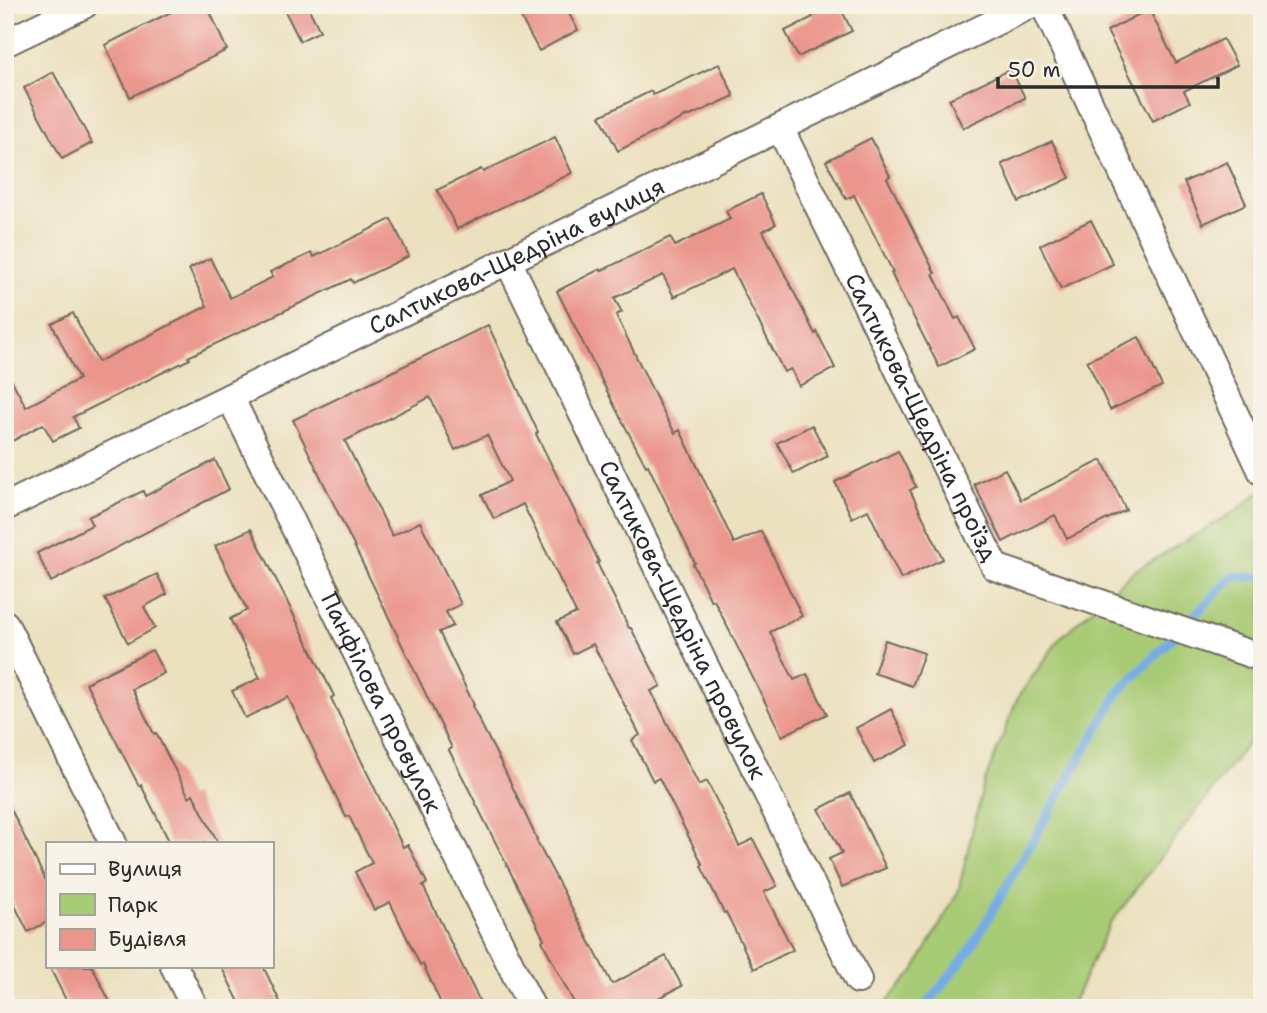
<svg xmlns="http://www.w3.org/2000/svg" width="1267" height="1013" viewBox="0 0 1267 1013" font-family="'Shantell Sans',sans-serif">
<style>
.green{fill:#a8cb75;stroke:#6a7b50;stroke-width:2}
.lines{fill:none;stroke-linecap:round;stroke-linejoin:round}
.stream{stroke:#75ace4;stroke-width:9}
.building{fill:#eb968c}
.minor-casing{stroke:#6f6b5f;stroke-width:30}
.minor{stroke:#fff;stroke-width:26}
.labels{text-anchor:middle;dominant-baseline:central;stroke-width:6;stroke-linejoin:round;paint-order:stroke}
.street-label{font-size:24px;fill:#2b2b2b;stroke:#f7f3e8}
</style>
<rect width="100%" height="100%" fill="#f7f3e8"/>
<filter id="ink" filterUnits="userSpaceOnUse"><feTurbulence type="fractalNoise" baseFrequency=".0143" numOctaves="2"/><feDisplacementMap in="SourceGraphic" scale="14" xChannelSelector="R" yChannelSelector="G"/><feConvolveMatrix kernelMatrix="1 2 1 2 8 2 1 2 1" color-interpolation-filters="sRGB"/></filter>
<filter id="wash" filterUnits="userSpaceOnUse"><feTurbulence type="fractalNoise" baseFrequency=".00686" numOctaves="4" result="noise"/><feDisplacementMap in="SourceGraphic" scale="28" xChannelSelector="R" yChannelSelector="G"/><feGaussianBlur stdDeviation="1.57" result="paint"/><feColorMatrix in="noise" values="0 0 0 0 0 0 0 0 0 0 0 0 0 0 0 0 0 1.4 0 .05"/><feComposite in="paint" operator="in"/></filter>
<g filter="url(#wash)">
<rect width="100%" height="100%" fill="#ece1bf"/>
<polygon class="green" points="1262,490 1262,720 1245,747 1110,924 1070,1008 881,1008 914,971 958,892 983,786 1018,697 1060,638 1133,572 1237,510"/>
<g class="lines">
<polyline class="stream" points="924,1008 968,953 1119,692 1233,576 1262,577"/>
</g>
<g id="blocks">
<g class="building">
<polygon points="170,5 207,5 227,50 130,97 105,45 173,11"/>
<polygon points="282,5 307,5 320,31 300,41"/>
<polygon points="514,5 564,5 578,30 539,51"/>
<polygon points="807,5 839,5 852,31 798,57 785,31 813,17"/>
<polygon points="1149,9 1176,63 1223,39 1237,65 1184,91 1190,102 1153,121 1107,31"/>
<polygon points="719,64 734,96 690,116 689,115 618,151 600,116 651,91 653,95"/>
<polygon points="1011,69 1025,98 963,128 949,99"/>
<polygon points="53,72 92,143 62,159 24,88"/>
<polygon points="555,137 572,173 457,229 437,190 481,169 483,172"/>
<polygon points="871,138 890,176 887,178 935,273 933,274 955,319 959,317 975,349 939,367 909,308 908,308 891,273 893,272 854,195 846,199 826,161"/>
<polygon points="1052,141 1070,178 1019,202 1002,164"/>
<polygon points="1227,162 1246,204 1203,224 1184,182"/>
<polygon points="761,194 776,224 763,231 815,334 817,332 835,368 799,386 791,369 784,372 732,269 674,297 663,275 614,298 622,312 616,315 663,412 675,433 680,430 734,543 761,531 802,616 770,632 794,680 807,674 827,714 782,736 714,600 711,601 693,564 695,563 648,465 646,466 616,409 557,291 600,269 601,271 670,237 675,246 730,219 726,211"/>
<polygon points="391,219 409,256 353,283 351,279 288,309 188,357 190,359 73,417 79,428 53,441 43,424 5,445 5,368 26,407 79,379 52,324 73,313 98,362 207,306 189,269 210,258 230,298 273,277 270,272 312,253 314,257"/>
<polygon points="1091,220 1113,264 1061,289 1040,245"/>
<polygon points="488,325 538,432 536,434 582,526 599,562 597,563 629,628 631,628 661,686 651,691 699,785 707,781 739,846 753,839 777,886 764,892 793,950 754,969 726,912 724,913 701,866 703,865 659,778 653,781 632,740 640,735 593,644 573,654 557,622 576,613 523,504 494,519 482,495 510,481 487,435 455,450 430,397 345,441 392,536 420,522 461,604 446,612 453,626 439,632 474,705 472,706 505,771 537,839 536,840 612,984 666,956 682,986 639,1008 564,1008 574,1003 542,941 544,939 449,750 452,748 293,420"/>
<polygon points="1139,337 1162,386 1110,410 1087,361"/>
<polygon points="812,425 828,456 794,474 777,443"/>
<polygon points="898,451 916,487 910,490 943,559 901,579 868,510 852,518 835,482"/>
<polygon points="215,460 229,489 51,582 37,553 92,525 88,517 143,491 145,496"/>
<polygon points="1102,460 1126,510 1067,539 1055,515 1003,542 974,484 1005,469 1021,500"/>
<polygon points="251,529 334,696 331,698 403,847 408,845 427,883 423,886 483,1008 443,1008 423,964 420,965 390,902 374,910 355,872 372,863 349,816 346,817 288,697 245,718 232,691 260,678 230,619 247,610 215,546"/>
<polygon points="157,574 167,594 144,607 155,628 128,643 105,599"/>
<polygon points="885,640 924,653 912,686 874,673"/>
<polygon points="152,650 164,673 132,689 154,734 156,733 189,797 193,794 218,843 170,843 141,785 139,786 86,683"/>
<polygon points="891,709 909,745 874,763 856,728"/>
<polygon points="850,793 886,868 842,887 829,859 842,853 819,809"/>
<polygon points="5,797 47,883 47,922 28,932 5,886"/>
<polygon points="49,966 92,966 113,1008 70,1008"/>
<polygon points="221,966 263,966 283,1008 242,1008"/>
</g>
</g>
</g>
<g filter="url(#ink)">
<use href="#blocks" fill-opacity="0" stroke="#6f6b5f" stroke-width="2"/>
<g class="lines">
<g class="minor-casing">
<g id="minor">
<polyline points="1044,5 1262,472"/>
<polyline points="5,43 84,5"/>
<path id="s1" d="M780,128L995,567L1262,658"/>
<path id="s2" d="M508,261L858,980"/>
<path id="s3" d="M230,397L532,1008"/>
<path id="s4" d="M5,507L1030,5"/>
<polyline points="5,624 113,843"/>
<polyline points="174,966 195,1008"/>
</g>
</g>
<use href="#minor" class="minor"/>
</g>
</g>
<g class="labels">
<g class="street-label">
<text stroke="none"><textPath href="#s4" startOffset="570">Салтикова-Щедріна вулиця</textPath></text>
<text stroke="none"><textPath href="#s1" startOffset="322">Салтикова-Щедріна проїзд</textPath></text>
<text stroke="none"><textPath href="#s2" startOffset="399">Салтикова-Щедріна провулок</textPath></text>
<text stroke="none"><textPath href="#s3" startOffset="341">Панфілова провулок</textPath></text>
</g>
</g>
<rect width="1267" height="1013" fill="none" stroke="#f7f3e8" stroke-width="28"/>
<rect x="46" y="842" width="228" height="126" fill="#f7f3e8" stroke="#a5a39c" stroke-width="2"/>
<rect x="60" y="864" width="35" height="10" fill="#ffffff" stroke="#a5a39c" stroke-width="2"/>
<text x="108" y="876" font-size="21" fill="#2b2b2b">Вулиця</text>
<rect x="60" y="894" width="35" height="21" fill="#a8cb75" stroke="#a5a39c" stroke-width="2"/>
<text x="108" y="912" font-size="21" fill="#2b2b2b">Парк</text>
<rect x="60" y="929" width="35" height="21" fill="#eb968c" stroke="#a5a39c" stroke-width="2"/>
<text x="108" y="946" font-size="21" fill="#2b2b2b">Будівля</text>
<path d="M998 77v10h220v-10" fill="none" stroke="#2b2b2b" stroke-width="3.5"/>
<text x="1008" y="77" font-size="21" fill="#2b2b2b" stroke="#f7f3e8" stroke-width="5" paint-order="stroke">50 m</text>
</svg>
